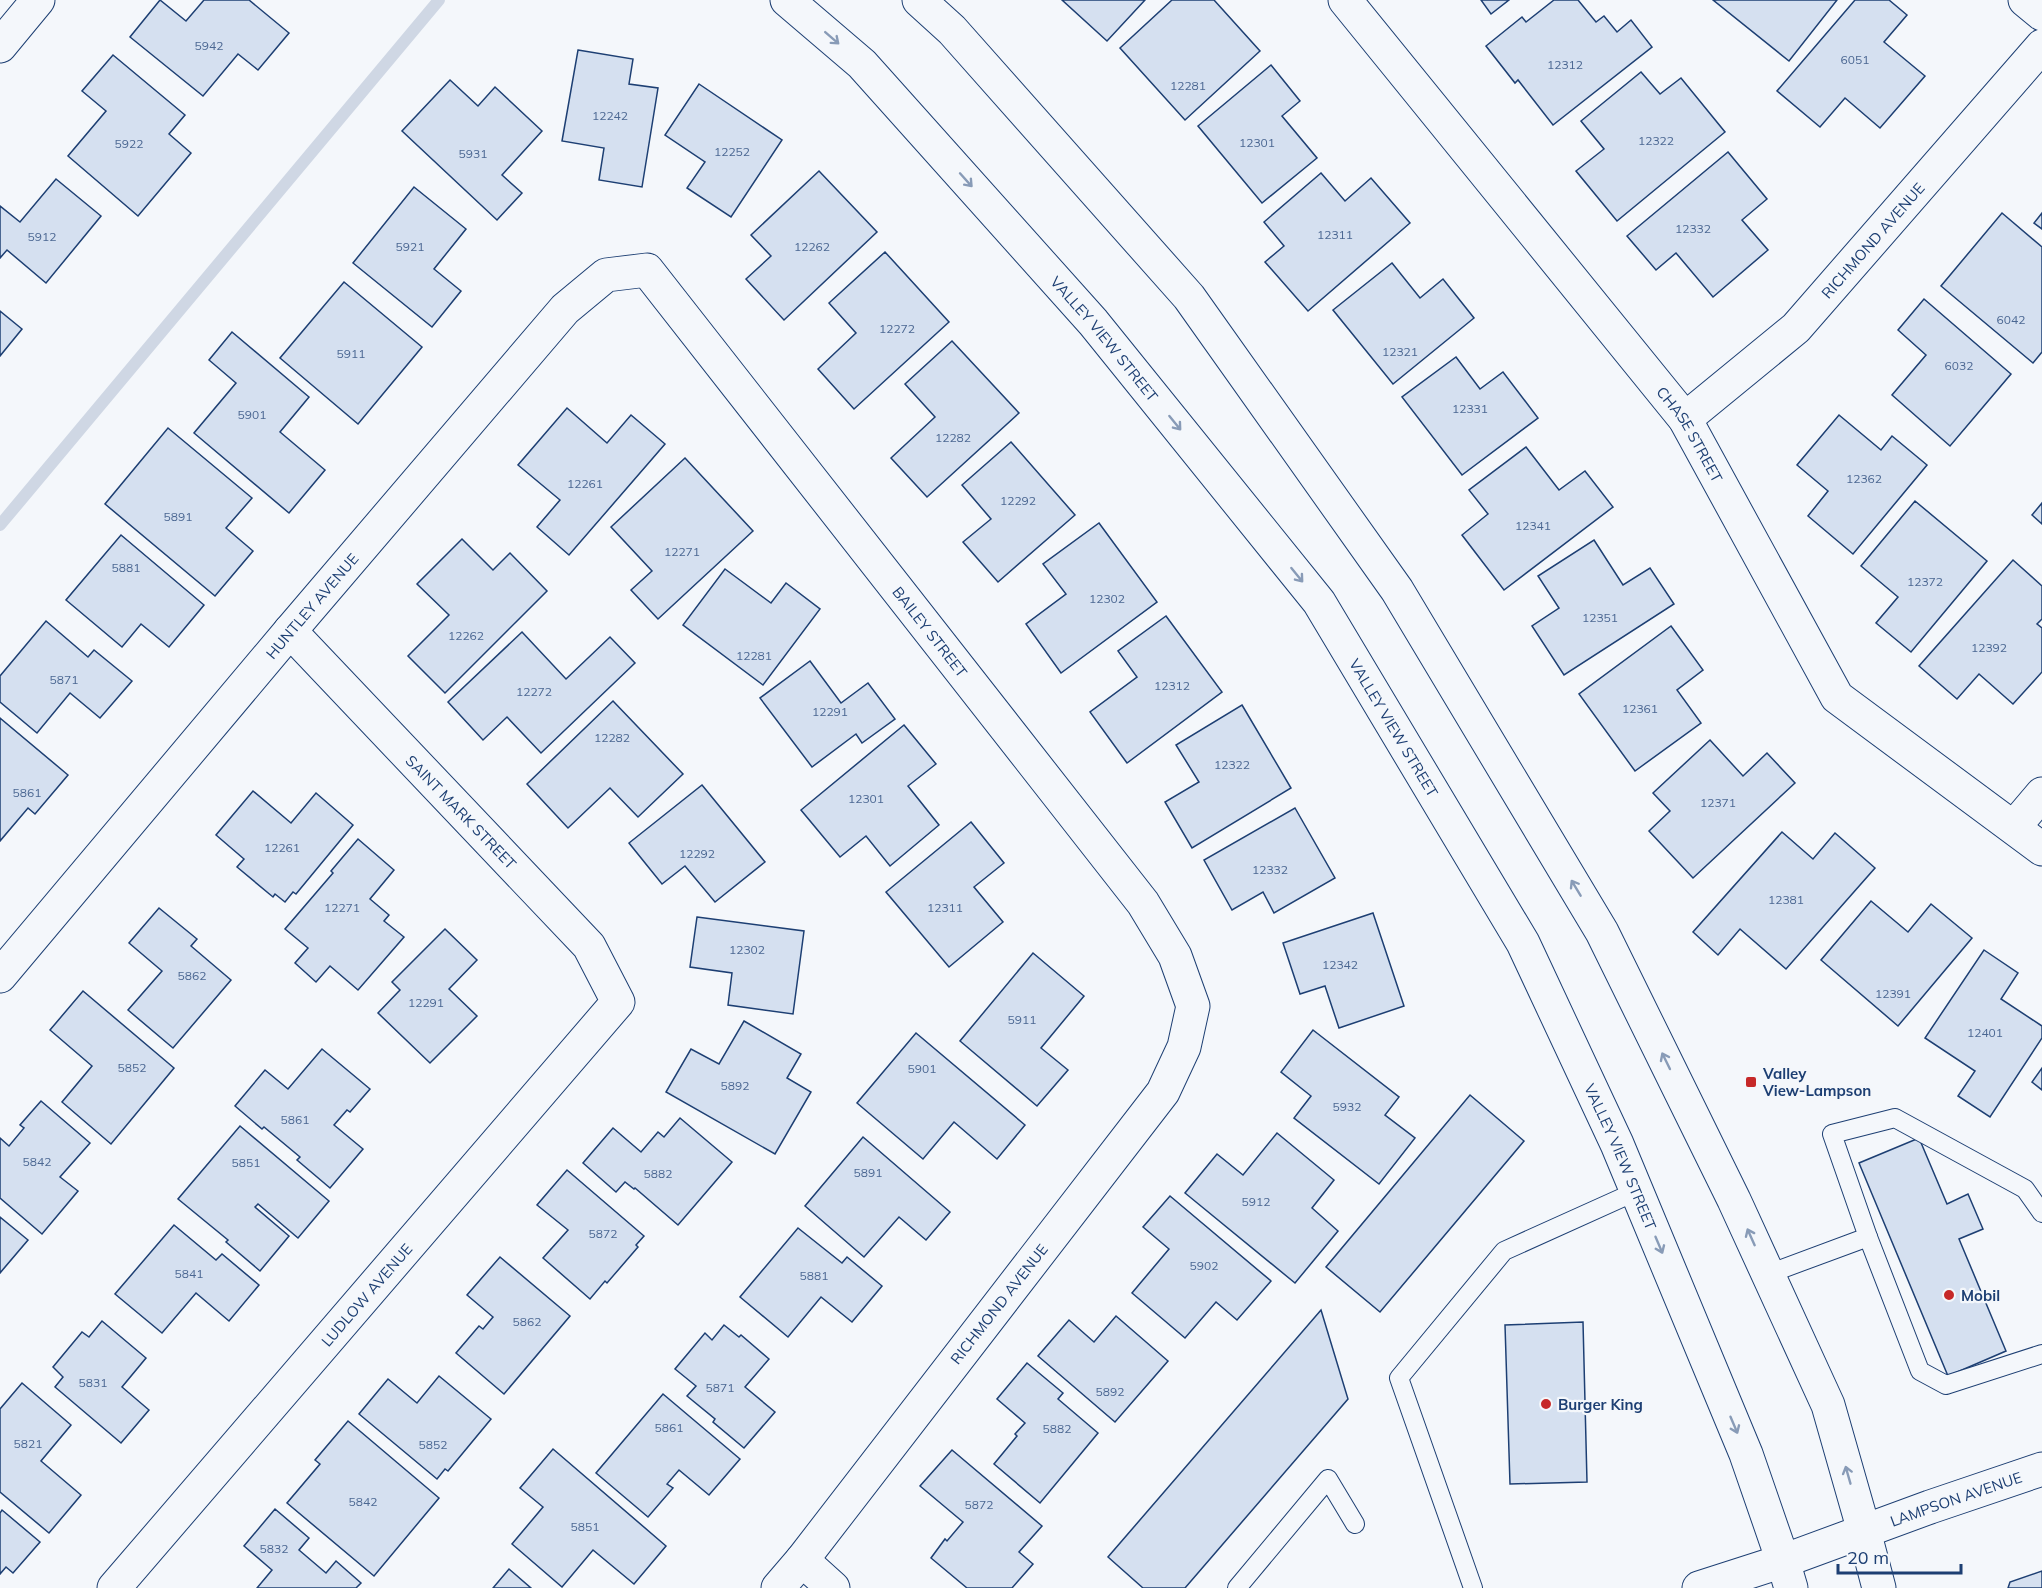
<svg xmlns="http://www.w3.org/2000/svg" width="2042" height="1588" viewBox="0 0 2042 1588" font-family="Mulish,sans-serif">
<style>
.lines{fill:none;stroke-linecap:round;stroke-linejoin:round}
.stream{stroke:#cfd7e4;stroke-width:12}
.building{fill:#d5e0f0;stroke:#1d3f73;stroke-width:1.5}
.lane-casing{stroke:#1d3f73;stroke-width:20}
.street-casing{stroke:#1d3f73;stroke-width:35}
.secondary-casing{stroke:#1d3f73;stroke-width:35}
.primary-casing{stroke:#1d3f73;stroke-width:35}
.lane{stroke:#f4f7fb;stroke-width:18}
.street{stroke:#f4f7fb;stroke-width:33}
.secondary{stroke:#f4f7fb;stroke-width:33}
.primary{stroke:#f4f7fb;stroke-width:33}
.oneway{stroke:#889bb7}
.poi-dot{fill:#c62828;stroke:#f4f7fb;stroke-width:2}
.labels{text-anchor:middle;dominant-baseline:central;stroke-width:4.5;stroke-linejoin:round;paint-order:stroke}
.number-label{font-size:12px;fill:#4b6792}
.street-label{font-size:15px;fill:#1d3f73;stroke:#f4f7fb}
.poi-label{font-size:15px;font-weight:bold;fill:#1d3f73;stroke:#f4f7fb;text-anchor:start}
</style>
<rect width="100%" height="100%" fill="#f4f7fb"/>
<g class="lines">
<polyline class="stream" points="0,525 439,0"/>
</g>
<g class="building">
<polygon points="160,0 186,21 204,0 249,0 289,33 258,70 238,54 203,96 130,37"/>
<polygon points="1062,0 1145,0 1107,41"/>
<polygon points="1172,0 1214,0 1260,51 1185,120 1120,48"/>
<polygon points="1481,0 1509,0 1491,14"/>
<polygon points="1554,0 1578,0 1596,22 1604,16 1617,32 1631,20 1652,47 1553,125 1518,80 1515,83 1486,46 1522,17 1526,22"/>
<polygon points="1713,0 1837,0 1789,61"/>
<polygon points="1855,0 1889,0 1907,15 1884,42 1925,76 1880,128 1845,98 1820,127 1777,91"/>
<polygon points="578,50 633,59 629,84 658,88 642,187 599,180 604,148 562,141"/>
<polygon points="113,55 185,115 169,134 191,153 138,216 68,156 106,111 82,91"/>
<polygon points="1271,65 1300,101 1282,116 1317,158 1262,203 1198,126"/>
<polygon points="1641,72 1660,94 1681,78 1725,132 1617,221 1576,171 1604,149 1581,121"/>
<polygon points="450,80 478,106 495,87 542,131 502,175 522,193 497,220 402,131"/>
<polygon points="699,84 782,140 731,217 687,188 705,162 665,135"/>
<polygon points="1728,152 1767,199 1742,220 1768,250 1713,297 1676,253 1656,270 1627,236"/>
<polygon points="819,171 877,232 784,320 746,279 771,256 751,235"/>
<polygon points="1321,173 1345,201 1371,178 1410,223 1308,311 1265,262 1284,246 1264,222"/>
<polygon points="56,179 101,216 46,283 7,250 0,258 0,206 20,222"/>
<polygon points="414,187 466,229 434,269 461,291 432,327 353,263"/>
<polygon points="2002,213 2042,247 2042,352 2033,363 1941,286"/>
<polygon points="2042,213 2042,229 2034,223"/>
<polygon points="885,252 949,322 854,409 818,369 856,333 829,303"/>
<polygon points="1392,263 1420,298 1443,279 1474,318 1393,384 1333,310"/>
<polygon points="344,282 422,347 358,424 280,358"/>
<polygon points="1924,299 2011,374 1950,446 1892,395 1926,355 1898,330"/>
<polygon points="0,311 22,329 0,356"/>
<polygon points="232,332 309,397 280,432 325,470 289,513 194,433 236,383 209,360"/>
<polygon points="952,341 1019,413 927,497 891,458 935,417 905,384"/>
<polygon points="1456,357 1480,389 1503,372 1538,418 1462,475 1402,397"/>
<polygon points="567,408 607,443 631,415 665,444 569,555 537,527 560,500 518,465"/>
<polygon points="1839,415 1881,450 1892,436 1927,465 1853,554 1808,516 1828,491 1797,465"/>
<polygon points="168,428 252,498 226,528 253,551 215,596 105,504"/>
<polygon points="1011,442 1075,515 998,582 963,542 991,519 962,485"/>
<polygon points="1526,447 1559,490 1585,471 1613,507 1504,590 1462,535 1488,514 1469,490"/>
<polygon points="685,458 753,531 658,619 631,590 652,571 611,527"/>
<polygon points="1915,501 1987,561 1911,652 1876,623 1898,597 1861,566"/>
<polygon points="2042,503 2042,524 2032,515"/>
<polygon points="1099,523 1157,602 1061,673 1026,624 1066,594 1043,564"/>
<polygon points="121,535 204,605 169,647 141,624 122,647 66,600"/>
<polygon points="462,539 493,570 510,553 547,591 445,693 408,656 449,615 417,584"/>
<polygon points="1594,540 1623,585 1650,568 1674,604 1564,675 1532,626 1559,608 1538,576"/>
<polygon points="2013,560 2042,586 2042,619 2037,624 2042,628 2042,672 2013,704 1979,674 1957,699 1919,666"/>
<polygon points="725,569 771,603 786,583 820,609 763,685 683,625"/>
<polygon points="1166,616 1222,692 1127,763 1090,712 1137,677 1118,651"/>
<polygon points="46,621 88,657 94,650 132,681 100,718 70,693 37,733 0,702 0,676"/>
<polygon points="1671,626 1703,670 1677,690 1701,723 1635,771 1579,694"/>
<polygon points="522,632 566,679 610,637 635,663 541,753 507,717 483,740 448,702"/>
<polygon points="810,661 841,703 868,683 895,719 862,743 856,734 812,767 760,698"/>
<polygon points="613,701 683,774 638,817 610,788 568,828 527,784"/>
<polygon points="1242,705 1291,788 1192,848 1165,802 1199,782 1176,745"/>
<polygon points="0,718 68,775 35,814 28,808 0,841"/>
<polygon points="904,725 936,764 908,786 939,825 890,866 866,836 840,857 801,810"/>
<polygon points="1710,740 1743,776 1767,753 1795,783 1693,878 1649,831 1670,811 1653,793"/>
<polygon points="702,785 765,862 715,902 685,866 662,884 629,843"/>
<polygon points="253,791 291,823 316,793 353,825 296,894 293,892 285,902 275,894 273,897 237,867 244,859 216,835"/>
<polygon points="1295,808 1335,878 1274,913 1263,892 1232,910 1204,860"/>
<polygon points="971,822 1004,863 974,887 1003,922 949,967 886,892"/>
<polygon points="1782,832 1813,859 1835,833 1875,868 1786,969 1740,929 1718,955 1693,932"/>
<polygon points="358,839 394,870 370,899 389,915 384,921 404,937 358,990 330,966 316,982 295,963 308,948 285,929 333,873 331,871"/>
<polygon points="1871,901 1908,932 1931,904 1972,938 1898,1026 1821,960"/>
<polygon points="159,908 197,939 191,946 231,980 173,1048 128,1010 162,971 129,943"/>
<polygon points="1373,913 1404,1006 1339,1028 1325,986 1300,994 1283,943"/>
<polygon points="697,917 804,931 793,1014 728,1005 732,973 690,967"/>
<polygon points="445,929 477,960 449,989 477,1016 430,1063 378,1013 400,990 392,982"/>
<polygon points="1984,950 2018,973 2001,999 2042,1026 2042,1038 1990,1117 1958,1096 1975,1071 1925,1038"/>
<polygon points="1033,953 1084,996 1041,1048 1068,1070 1037,1106 960,1041"/>
<polygon points="83,991 174,1068 111,1144 62,1102 92,1066 50,1030"/>
<polygon points="744,1021 801,1054 787,1078 811,1092 775,1154 666,1092 691,1049 719,1064"/>
<polygon points="1313,1030 1399,1097 1385,1115 1415,1138 1379,1184 1294,1118 1311,1096 1281,1072"/>
<polygon points="916,1033 1025,1125 997,1159 954,1122 923,1159 857,1103"/>
<polygon points="322,1049 370,1089 350,1112 347,1110 334,1125 363,1149 330,1188 297,1160 300,1157 264,1127 262,1129 235,1106 265,1070 288,1089"/>
<polygon points="2042,1068 2042,1090 2032,1082"/>
<polygon points="1470,1095 1524,1141 1380,1312 1326,1267"/>
<polygon points="41,1101 90,1143 60,1177 78,1191 42,1234 0,1198 0,1138 9,1146 24,1128 20,1125"/>
<polygon points="680,1118 732,1162 678,1225 635,1188 634,1189 625,1182 616,1192 583,1163 613,1128 641,1152 658,1132 664,1137"/>
<polygon points="240,1126 329,1201 298,1238 258,1204 255,1207 289,1236 260,1271 226,1242 228,1240 178,1199"/>
<polygon points="1277,1133 1334,1180 1312,1208 1338,1231 1295,1283 1185,1193 1217,1154 1243,1175"/>
<polygon points="863,1137 950,1212 926,1240 899,1217 864,1257 805,1206"/>
<polygon points="1919,1138 1947,1204 1968,1194 1983,1229 1959,1239 2006,1351 1948,1376 1859,1163"/>
<polygon points="567,1170 644,1236 636,1245 638,1247 607,1283 605,1281 590,1299 543,1258 568,1230 537,1205"/>
<polygon points="1170,1196 1271,1281 1237,1320 1216,1302 1185,1338 1132,1293 1169,1249 1143,1227"/>
<polygon points="0,1217 28,1240 0,1273"/>
<polygon points="174,1225 216,1260 222,1254 259,1285 229,1321 196,1293 162,1333 115,1294"/>
<polygon points="798,1228 842,1263 847,1257 882,1286 852,1322 821,1297 788,1337 740,1297"/>
<polygon points="500,1257 570,1316 504,1394 456,1353 479,1326 483,1329 493,1317 467,1295"/>
<polygon points="1321,1310 1348,1399 1185,1588 1143,1588 1108,1557"/>
<polygon points="1116,1316 1168,1361 1115,1422 1038,1356 1069,1320 1094,1342"/>
<polygon points="102,1321 146,1358 122,1387 149,1410 121,1443 55,1387 63,1377 53,1367 82,1332 89,1337"/>
<polygon points="1583,1322 1587,1482 1510,1484 1505,1325"/>
<polygon points="724,1325 739,1337 741,1335 769,1359 745,1387 775,1412 744,1448 713,1422 715,1419 687,1396 696,1386 675,1369 705,1333 712,1340"/>
<polygon points="1027,1363 1063,1393 1058,1399 1098,1433 1040,1503 994,1464 1017,1436 1015,1434 1025,1423 997,1399"/>
<polygon points="439,1376 491,1419 448,1471 445,1469 437,1479 359,1414 388,1379 417,1403"/>
<polygon points="22,1383 71,1425 41,1461 81,1495 49,1533 0,1492 0,1409"/>
<polygon points="663,1394 740,1459 709,1495 679,1470 667,1484 673,1488 648,1517 596,1473"/>
<polygon points="348,1421 439,1498 374,1576 287,1503 320,1464 315,1460"/>
<polygon points="553,1449 666,1546 634,1584 593,1550 562,1587 512,1544 543,1507 520,1488"/>
<polygon points="952,1450 1042,1526 1019,1552 1033,1564 1012,1588 967,1588 931,1558 945,1539 947,1541 963,1522 920,1486"/>
<polygon points="275,1509 309,1538 299,1550 326,1573 336,1561 361,1583 356,1588 257,1588 272,1570 244,1546"/>
<polygon points="2,1510 40,1542 13,1573 6,1567 0,1574 0,1513"/>
<polygon points="509,1569 531,1588 493,1588"/>
<polygon points="2042,1571 2042,1588 2008,1588 2010,1582"/>
</g>
<g class="lines">
<g class="lane-casing">
<g id="lane">
<polyline points="1868,1237 1920,1371 1946,1385 2042,1354"/>
<polyline points="1768,1274 1868,1237 1832,1134 1895,1118 2025,1189 2042,1213"/>
<polyline points="1237,1588 1328,1479 1355,1524"/>
<polyline points="1473,1588 1399,1378 1504,1251 1637,1191"/>
</g>
</g>
<g class="street-casing">
<g id="street">
<path id="s1" d="M1345,0L1685,419L1837,697L2042,849"/>
<polyline points="2025,0 2042,14"/>
<polyline points="0,46 38,0"/>
<path id="s2" d="M1685,419L1796,328L2042,46"/>
<polyline points="2014,827 2042,794"/>
<path id="s3" d="M0,976L290,631L565,309L606,275L647,270L1143,903L1175,956L1193,1006L1184,1047L1163,1092L802,1560L778,1588"/>
<polyline points="802,1560 833,1588"/>
<path id="s4" d="M114,1588L618,1002L589,946L290,631"/>
</g>
</g>
<g class="secondary-casing">
<g id="secondary">
<path id="s5" d="M1699,1588L1783,1561L1930,1507L2042,1469"/>
</g>
</g>
<g class="primary-casing">
<g id="primary">
<path id="s6" d="M787,0L862,64L1093,322L1319,602L1523,943L1617,1144L1746,1454L1783,1561L1791,1588"/>
<polyline points="919,0 952,30 1189,297 1397,590 1602,932 1734,1200 1828,1405 1864,1531 1879,1588"/>
</g>
</g>
<use href="#lane" class="lane"/>
<use href="#street" class="street"/>
<use href="#secondary" class="secondary"/>
<use href="#primary" class="primary"/>
</g>
<defs><path id="oneway-shaft" d="M-6 0H5M1.5-3L5.5 0L1.5 3" fill="none" stroke-width="1.6" stroke-linecap="round" stroke-linejoin="round" transform="scale(1.5)"/></defs>
<g class="oneway">
<use href="#oneway-shaft" transform="translate(832 38) rotate(41)"/>
<use href="#oneway-shaft" transform="translate(966 180) rotate(48)"/>
<use href="#oneway-shaft" transform="translate(1175 423) rotate(51)"/>
<use href="#oneway-shaft" transform="translate(1297 575) rotate(51)"/>
<use href="#oneway-shaft" transform="translate(1576 888) rotate(-121)"/>
<use href="#oneway-shaft" transform="translate(1666 1061) rotate(-116)"/>
<use href="#oneway-shaft" transform="translate(1751 1237) rotate(-114)"/>
<use href="#oneway-shaft" transform="translate(1659 1245) rotate(67)"/>
<use href="#oneway-shaft" transform="translate(1734 1425) rotate(67)"/>
<use href="#oneway-shaft" transform="translate(1848 1475) rotate(-106)"/>
</g>
<g class="poi-dot">
<rect x="1745" y="1076" width="12" height="12" rx="3"/>
<circle cx="1949" cy="1295" r="6"/>
<circle cx="1546" cy="1404" r="6"/>
</g>
<g class="labels">
<g class="number-label">
<text x="209" y="45">5942</text>
<text x="1855" y="59">6051</text>
<text x="1565" y="64">12312</text>
<text x="1188" y="85">12281</text>
<text x="610" y="115">12242</text>
<text x="1656" y="140">12322</text>
<text x="1257" y="142">12301</text>
<text x="129" y="143">5922</text>
<text x="732" y="151">12252</text>
<text x="473" y="153">5931</text>
<text x="1693" y="228">12332</text>
<text x="1335" y="234">12311</text>
<text x="42" y="236">5912</text>
<text x="410" y="246">5921</text>
<text x="812" y="246">12262</text>
<text x="2011" y="319">6042</text>
<text x="897" y="328">12272</text>
<text x="1400" y="351">12321</text>
<text x="351" y="353">5911</text>
<text x="1959" y="365">6032</text>
<text x="1470" y="408">12331</text>
<text x="252" y="414">5901</text>
<text x="953" y="437">12282</text>
<text x="1864" y="478">12362</text>
<text x="585" y="483">12261</text>
<text x="1018" y="500">12292</text>
<text x="178" y="516">5891</text>
<text x="1533" y="525">12341</text>
<text x="682" y="551">12271</text>
<text x="126" y="567">5881</text>
<text x="1925" y="581">12372</text>
<text x="1107" y="598">12302</text>
<text x="1600" y="617">12351</text>
<text x="466" y="635">12262</text>
<text x="1989" y="647">12392</text>
<text x="754" y="655">12281</text>
<text x="64" y="679">5871</text>
<text x="1172" y="685">12312</text>
<text x="534" y="691">12272</text>
<text x="1640" y="708">12361</text>
<text x="830" y="711">12291</text>
<text x="612" y="737">12282</text>
<text x="1232" y="764">12322</text>
<text x="27" y="792">5861</text>
<text x="866" y="798">12301</text>
<text x="1718" y="802">12371</text>
<text x="282" y="847">12261</text>
<text x="697" y="853">12292</text>
<text x="1270" y="869">12332</text>
<text x="1786" y="899">12381</text>
<text x="342" y="907">12271</text>
<text x="945" y="907">12311</text>
<text x="747" y="949">12302</text>
<text x="1340" y="964">12342</text>
<text x="192" y="975">5862</text>
<text x="1893" y="993">12391</text>
<text x="426" y="1002">12291</text>
<text x="1022" y="1019">5911</text>
<text x="1985" y="1032">12401</text>
<text x="132" y="1067">5852</text>
<text x="922" y="1068">5901</text>
<text x="735" y="1085">5892</text>
<text x="1347" y="1106">5932</text>
<text x="295" y="1119">5861</text>
<text x="37" y="1161">5842</text>
<text x="246" y="1162">5851</text>
<text x="868" y="1172">5891</text>
<text x="658" y="1173">5882</text>
<text x="1256" y="1201">5912</text>
<text x="603" y="1233">5872</text>
<text x="1204" y="1265">5902</text>
<text x="189" y="1273">5841</text>
<text x="814" y="1275">5881</text>
<text x="527" y="1321">5862</text>
<text x="93" y="1382">5831</text>
<text x="720" y="1387">5871</text>
<text x="1110" y="1391">5892</text>
<text x="669" y="1427">5861</text>
<text x="1057" y="1428">5882</text>
<text x="28" y="1443">5821</text>
<text x="433" y="1444">5852</text>
<text x="363" y="1501">5842</text>
<text x="979" y="1504">5872</text>
<text x="585" y="1526">5851</text>
<text x="274" y="1548">5832</text>
</g>
<g class="street-label">
<text stroke="none"><textPath href="#s2" startOffset="260">RICHMOND AVENUE</textPath></text>
<text stroke="none"><textPath href="#s6" startOffset="465">VALLEY VIEW STREET</textPath></text>
<text stroke="none"><textPath href="#s1" startOffset="555">CHASE STREET</textPath></text>
<text stroke="none"><textPath href="#s3" startOffset="484">HUNTLEY AVENUE</textPath></text>
<text stroke="none"><textPath href="#s3" startOffset="1428">BAILEY STREET</textPath></text>
<text stroke="none"><textPath href="#s6" startOffset="951">VALLEY VIEW STREET</textPath></text>
<text transform="translate(461 812) rotate(46)">SAINT MARK STREET</text>
<text stroke="none"><textPath href="#s6" startOffset="1437">VALLEY VIEW STREET</textPath></text>
<text stroke="none"><textPath href="#s4" startOffset="387">LUDLOW AVENUE</textPath></text>
<text transform="translate(999 1304) rotate(-52)">RICHMOND AVENUE</text>
<text stroke="none"><textPath href="#s5" startOffset="272">LAMPSON AVENUE</textPath></text>
</g>
<g class="poi-label">
<text x="1763" y="1073">Valley<tspan x="1763" dy="17">View-Lampson</tspan></text>
<text x="1961" y="1295">Mobil</text>
<text x="1558" y="1404">Burger King</text>
</g>
</g>
<path d="M1838 1564v9h123v-9" fill="none" stroke="#1d3f73" stroke-width="3"/>
<text x="1847" y="1564" font-size="18" fill="#1d3f73" stroke="#f4f7fb" stroke-width="4.5" paint-order="stroke">20 m</text>
</svg>
